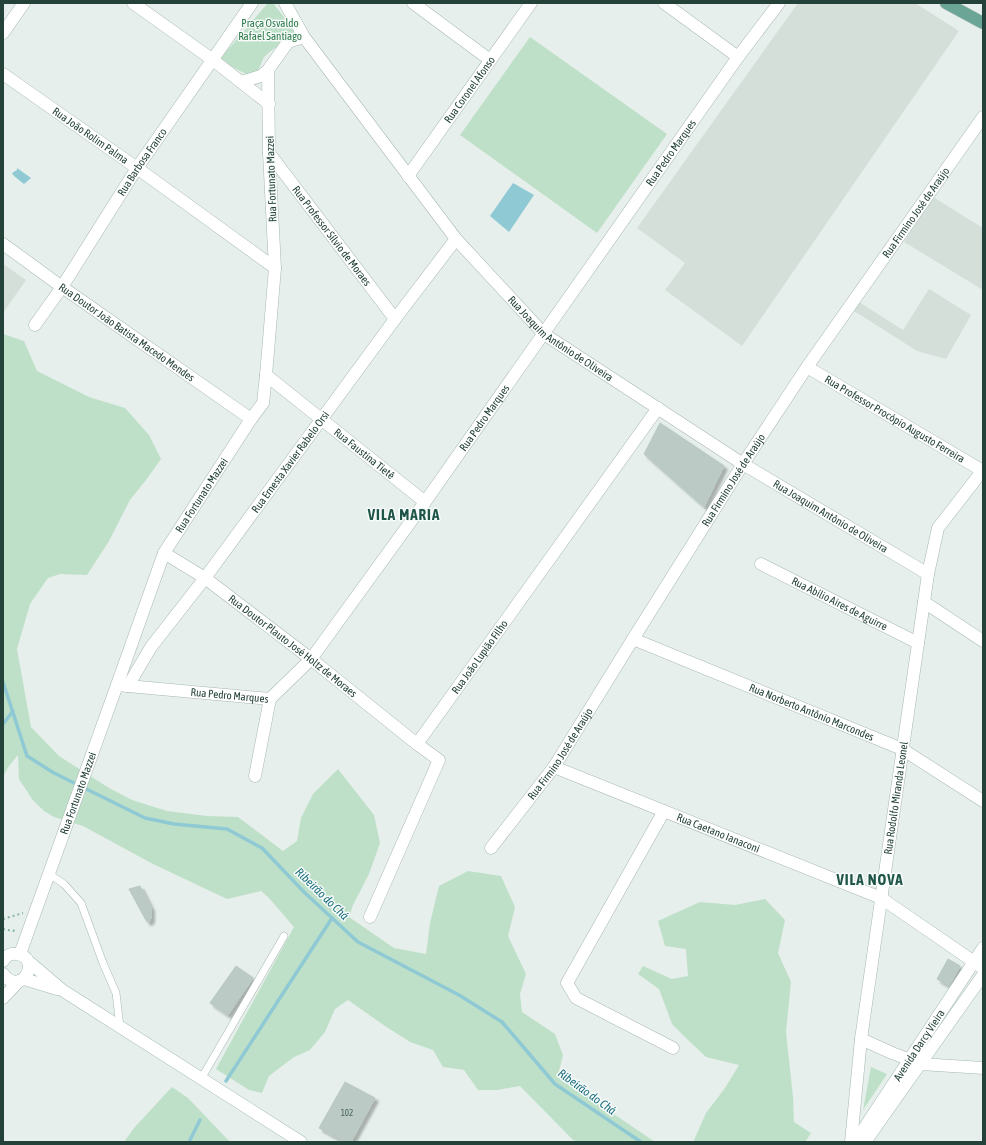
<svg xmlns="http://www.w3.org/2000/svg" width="986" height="1145" viewBox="0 0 986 1145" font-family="'Asap Condensed',sans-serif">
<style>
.built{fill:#d4dfda}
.green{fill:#bfe0c8}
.water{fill:#8ec9d4}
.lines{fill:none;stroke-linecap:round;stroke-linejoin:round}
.stream{stroke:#8ec9d4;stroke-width:3.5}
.building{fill:#bbcac4;stroke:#b8c9c2;filter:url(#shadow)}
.service-casing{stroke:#a8b8b2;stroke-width:8}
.minor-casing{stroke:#a8b8b2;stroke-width:13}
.secondary-casing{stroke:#a4bbb3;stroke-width:13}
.primary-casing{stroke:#c2cac8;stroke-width:13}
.path{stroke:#86b3a5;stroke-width:2;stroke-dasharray:2 3;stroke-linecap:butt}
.service{stroke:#fff;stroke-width:7}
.minor{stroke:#fff;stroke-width:12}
.secondary{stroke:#fff;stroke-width:12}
.primary{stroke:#6aa596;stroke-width:12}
.labels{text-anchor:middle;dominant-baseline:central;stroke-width:3;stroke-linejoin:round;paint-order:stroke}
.number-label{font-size:9px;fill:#4a645c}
.park-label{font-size:11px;fill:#2d7a4b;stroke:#f7fbf9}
.street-label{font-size:11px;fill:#24423a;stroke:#f7fbf9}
.water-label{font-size:12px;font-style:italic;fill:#1c6f80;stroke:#f7fbf9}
.district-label{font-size:15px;font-weight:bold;letter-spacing:1px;fill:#1f5548;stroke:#f7fbf9}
</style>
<defs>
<filter id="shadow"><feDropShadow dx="3.5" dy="3.5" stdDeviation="1" flood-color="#0004"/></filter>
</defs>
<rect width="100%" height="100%" fill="#e6efeb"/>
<g class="built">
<polygon points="798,3 915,3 959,31 742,346 665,290 685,263 637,228"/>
<polygon points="933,197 983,228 983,290 904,242"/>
<polygon points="3,264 26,280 3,313"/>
<polygon points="929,289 971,315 946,359 917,351 854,311 859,302 903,330"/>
</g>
<g class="green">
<polygon points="268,3 273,3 297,34 272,50 264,57 256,75 250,76 219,60"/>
<polygon points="530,37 667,134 597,233 460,135"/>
<polygon points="3,334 24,341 37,371 89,397 125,408 149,435 161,459 146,480 130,500 109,541 87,575 60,574 48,578 30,604 17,649 31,727 59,756 109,788 132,800 167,811 207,816 238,817 283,851 297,841 301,818 313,794 338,769 374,815 380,843 369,874 353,905 349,917 394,948 426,954 430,923 439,886 468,871 501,876 515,907 508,936 526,974 520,994 522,1012 555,1034 563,1055 559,1071 608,1110 655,1142 579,1142 573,1140 520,1086 497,1090 478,1090 464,1070 443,1067 433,1050 410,1042 385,1026 348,1000 335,1009 325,1032 310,1050 294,1057 269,1076 262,1093 249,1090 216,1069 294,927 269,898 261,891 227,899 153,864 83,826 54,817 44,811 32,799 19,779 18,755 9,766 3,776"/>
<polygon points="765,899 785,920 778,953 791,982 786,1032 793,1097 794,1122 811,1133 805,1142 695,1142 694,1140 706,1113 725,1088 739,1065 706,1057 687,1039 672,1024 659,989 638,974 643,966 672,979 688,976 686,949 665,946 658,921 700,902 735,905"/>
<polygon points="871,1067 887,1074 863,1110"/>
<polygon points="172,1087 188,1098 230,1142 124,1142 134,1128"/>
</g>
<g class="water">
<polygon points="17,168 31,178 24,184 14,176 12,173 17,170"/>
<polygon points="513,183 534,195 509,232 490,216"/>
</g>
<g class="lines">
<g class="stream">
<polyline points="3,682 27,756 54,773 145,818 174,824 227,829 262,848 305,893 358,942 459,995 502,1022 555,1084 641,1142"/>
<polyline points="3,724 13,711"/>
<polyline points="226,1081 332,918"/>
<polyline points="189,1142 200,1120"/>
</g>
</g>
<g class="building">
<polygon points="660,423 724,466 704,507 644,454"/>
<polygon points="140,886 151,908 151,918 150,921 147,922 129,889"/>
<polygon points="948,959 960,966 949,986 937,979"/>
<polygon points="236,966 253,978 228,1015 210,1003"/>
<polygon points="345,1082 375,1098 351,1142 345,1142 319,1128"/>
</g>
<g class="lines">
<g class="service-casing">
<g id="service">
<polyline points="49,874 64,884 81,903 103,963 116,993 120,1027"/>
<polyline points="201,1079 284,936"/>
</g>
</g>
<g class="minor-casing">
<g id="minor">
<polyline points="133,3 213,60 269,104"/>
<path id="s1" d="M285,3L304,37L456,239L544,334L743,464L928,574"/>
<polyline points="413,3 490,60"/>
<polyline points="664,3 738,57"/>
<polyline points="3,33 24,3"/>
<path id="s2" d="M3,74L137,168L275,268"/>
<polyline points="241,82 261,76 268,70"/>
<path id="s3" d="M269,153L395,319"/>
<path id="s4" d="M408,176L531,3"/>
<path id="s5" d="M3,244L62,287L251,419"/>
<path id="s6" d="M35,325L62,287L137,168L252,3"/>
<path id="s7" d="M807,367L983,471"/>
<path id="s8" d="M266,375L425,502"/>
<path id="s9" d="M164,553L205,578L311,659L417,744"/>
<path id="s10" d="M761,564L918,643"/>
<polyline points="924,602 983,641"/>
<path id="s11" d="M633,639L902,749L983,801"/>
<path id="s12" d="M117,685L270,699L311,659L425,502L738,57L779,3"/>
<path id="s13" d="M128,686L151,647L205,578L395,319L456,239"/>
<path id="s14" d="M554,767L881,898L983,968"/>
<polyline points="255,776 270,699"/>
<polyline points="664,811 567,983 576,998 673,1048"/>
<path id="s15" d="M491,848L554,767L633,639L743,464L807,367L983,117"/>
<path id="s16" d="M370,917L439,760L417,744L658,408"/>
<path id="s17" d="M20,954L117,685L164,553L251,419L263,403L266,375L275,268L269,153L268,70L288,42L304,37"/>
<polyline points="3,998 19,981"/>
<polyline points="861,1039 892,1053 921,1064 983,1068"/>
<path id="s18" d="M851,1142L861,1039L928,574L938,528L983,470"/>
</g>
</g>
<g class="secondary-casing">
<g id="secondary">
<path d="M3,961C6,956 10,953 16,954C43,956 22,999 3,974"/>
<polyline points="28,961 62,990 301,1142"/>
<polyline points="24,979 57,989"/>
<path id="s19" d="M855,1142L983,948"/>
<polyline points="865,1142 983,975"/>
</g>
</g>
<g class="primary-casing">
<polyline id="primary" points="946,3 983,23"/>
</g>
<g class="path">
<polyline points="3,919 23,913"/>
<polyline points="3,929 13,931 17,929"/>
</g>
<use href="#service" class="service"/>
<use href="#minor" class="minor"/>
<use href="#secondary" class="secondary"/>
<use href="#primary" class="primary"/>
</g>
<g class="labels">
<g class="number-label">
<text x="347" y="1113">102</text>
</g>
<g class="park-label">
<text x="270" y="23">Praça Osvaldo<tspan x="270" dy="13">Rafael Santiago</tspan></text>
</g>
<g class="street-label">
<text stroke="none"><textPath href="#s4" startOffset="106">Rua Coronel Afonso</textPath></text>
<text stroke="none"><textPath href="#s2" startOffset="107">Rua João Rolim Palma</textPath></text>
<text stroke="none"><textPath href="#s12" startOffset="832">Rua Pedro Marques</textPath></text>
<text stroke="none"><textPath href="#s6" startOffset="195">Rua Barbosa Franco</textPath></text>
<text transform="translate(271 179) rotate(-92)">Rua Fortunato Mazzei</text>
<text stroke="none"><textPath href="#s15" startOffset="765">Rua Firmino José de Araújo</textPath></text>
<text stroke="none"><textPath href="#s3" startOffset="104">Rua Professor Sílvio de Moraes</textPath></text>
<text stroke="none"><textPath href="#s5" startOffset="152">Rua Doutor João Batista Macedo Mendes</textPath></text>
<text stroke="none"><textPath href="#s1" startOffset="437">Rua Joaquim Antônio de Oliveira</textPath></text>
<text stroke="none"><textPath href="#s12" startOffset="508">Rua Pedro Marques</textPath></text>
<text stroke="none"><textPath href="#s7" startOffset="102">Rua Professor Procópio Augusto Ferreira</textPath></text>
<text stroke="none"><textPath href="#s8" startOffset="126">Rua Faustina Tietê</textPath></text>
<text stroke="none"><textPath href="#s13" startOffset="277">Rua Ernesta Xavier Rabelo Orsi</textPath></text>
<text stroke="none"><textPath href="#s15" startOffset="441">Rua Firmino José de Araújo</textPath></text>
<text stroke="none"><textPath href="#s17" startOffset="495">Rua Fortunato Mazzei</textPath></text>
<text stroke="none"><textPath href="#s1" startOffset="761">Rua Joaquim Antônio de Oliveira</textPath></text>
<text stroke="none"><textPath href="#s10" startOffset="88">Rua Abílio Aires de Aguirre</textPath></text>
<text stroke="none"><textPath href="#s9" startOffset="159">Rua Doutor Plauto José Holtz de Moraes</textPath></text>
<text stroke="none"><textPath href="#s16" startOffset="306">Rua João Lupião Filho</textPath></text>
<text stroke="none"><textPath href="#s12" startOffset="113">Rua Pedro Marques</textPath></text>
<text stroke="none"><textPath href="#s11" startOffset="193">Rua Norberto Antônio Marcondes</textPath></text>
<text stroke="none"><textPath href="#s15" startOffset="117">Rua Firmino José de Araújo</textPath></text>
<text stroke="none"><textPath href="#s17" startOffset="171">Rua Fortunato Mazzei</textPath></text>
<text stroke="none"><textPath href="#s18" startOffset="347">Rua Rodolfo Miranda Leonel</textPath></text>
<text stroke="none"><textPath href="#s14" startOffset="177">Rua Caetano Ianaconi</textPath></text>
<text stroke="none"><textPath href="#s19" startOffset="116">Avenida Darcy Vieira</textPath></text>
</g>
<g class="water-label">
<text transform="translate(322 894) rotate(44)">Ribeirão do Chá</text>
<text transform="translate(587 1092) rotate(36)">Ribeirão do Chá</text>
</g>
<g class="district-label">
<text x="404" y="514">VILA MARIA</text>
<text x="870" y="879">VILA NOVA</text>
</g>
</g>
<rect width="986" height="1145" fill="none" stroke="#24423a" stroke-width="8"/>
</svg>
